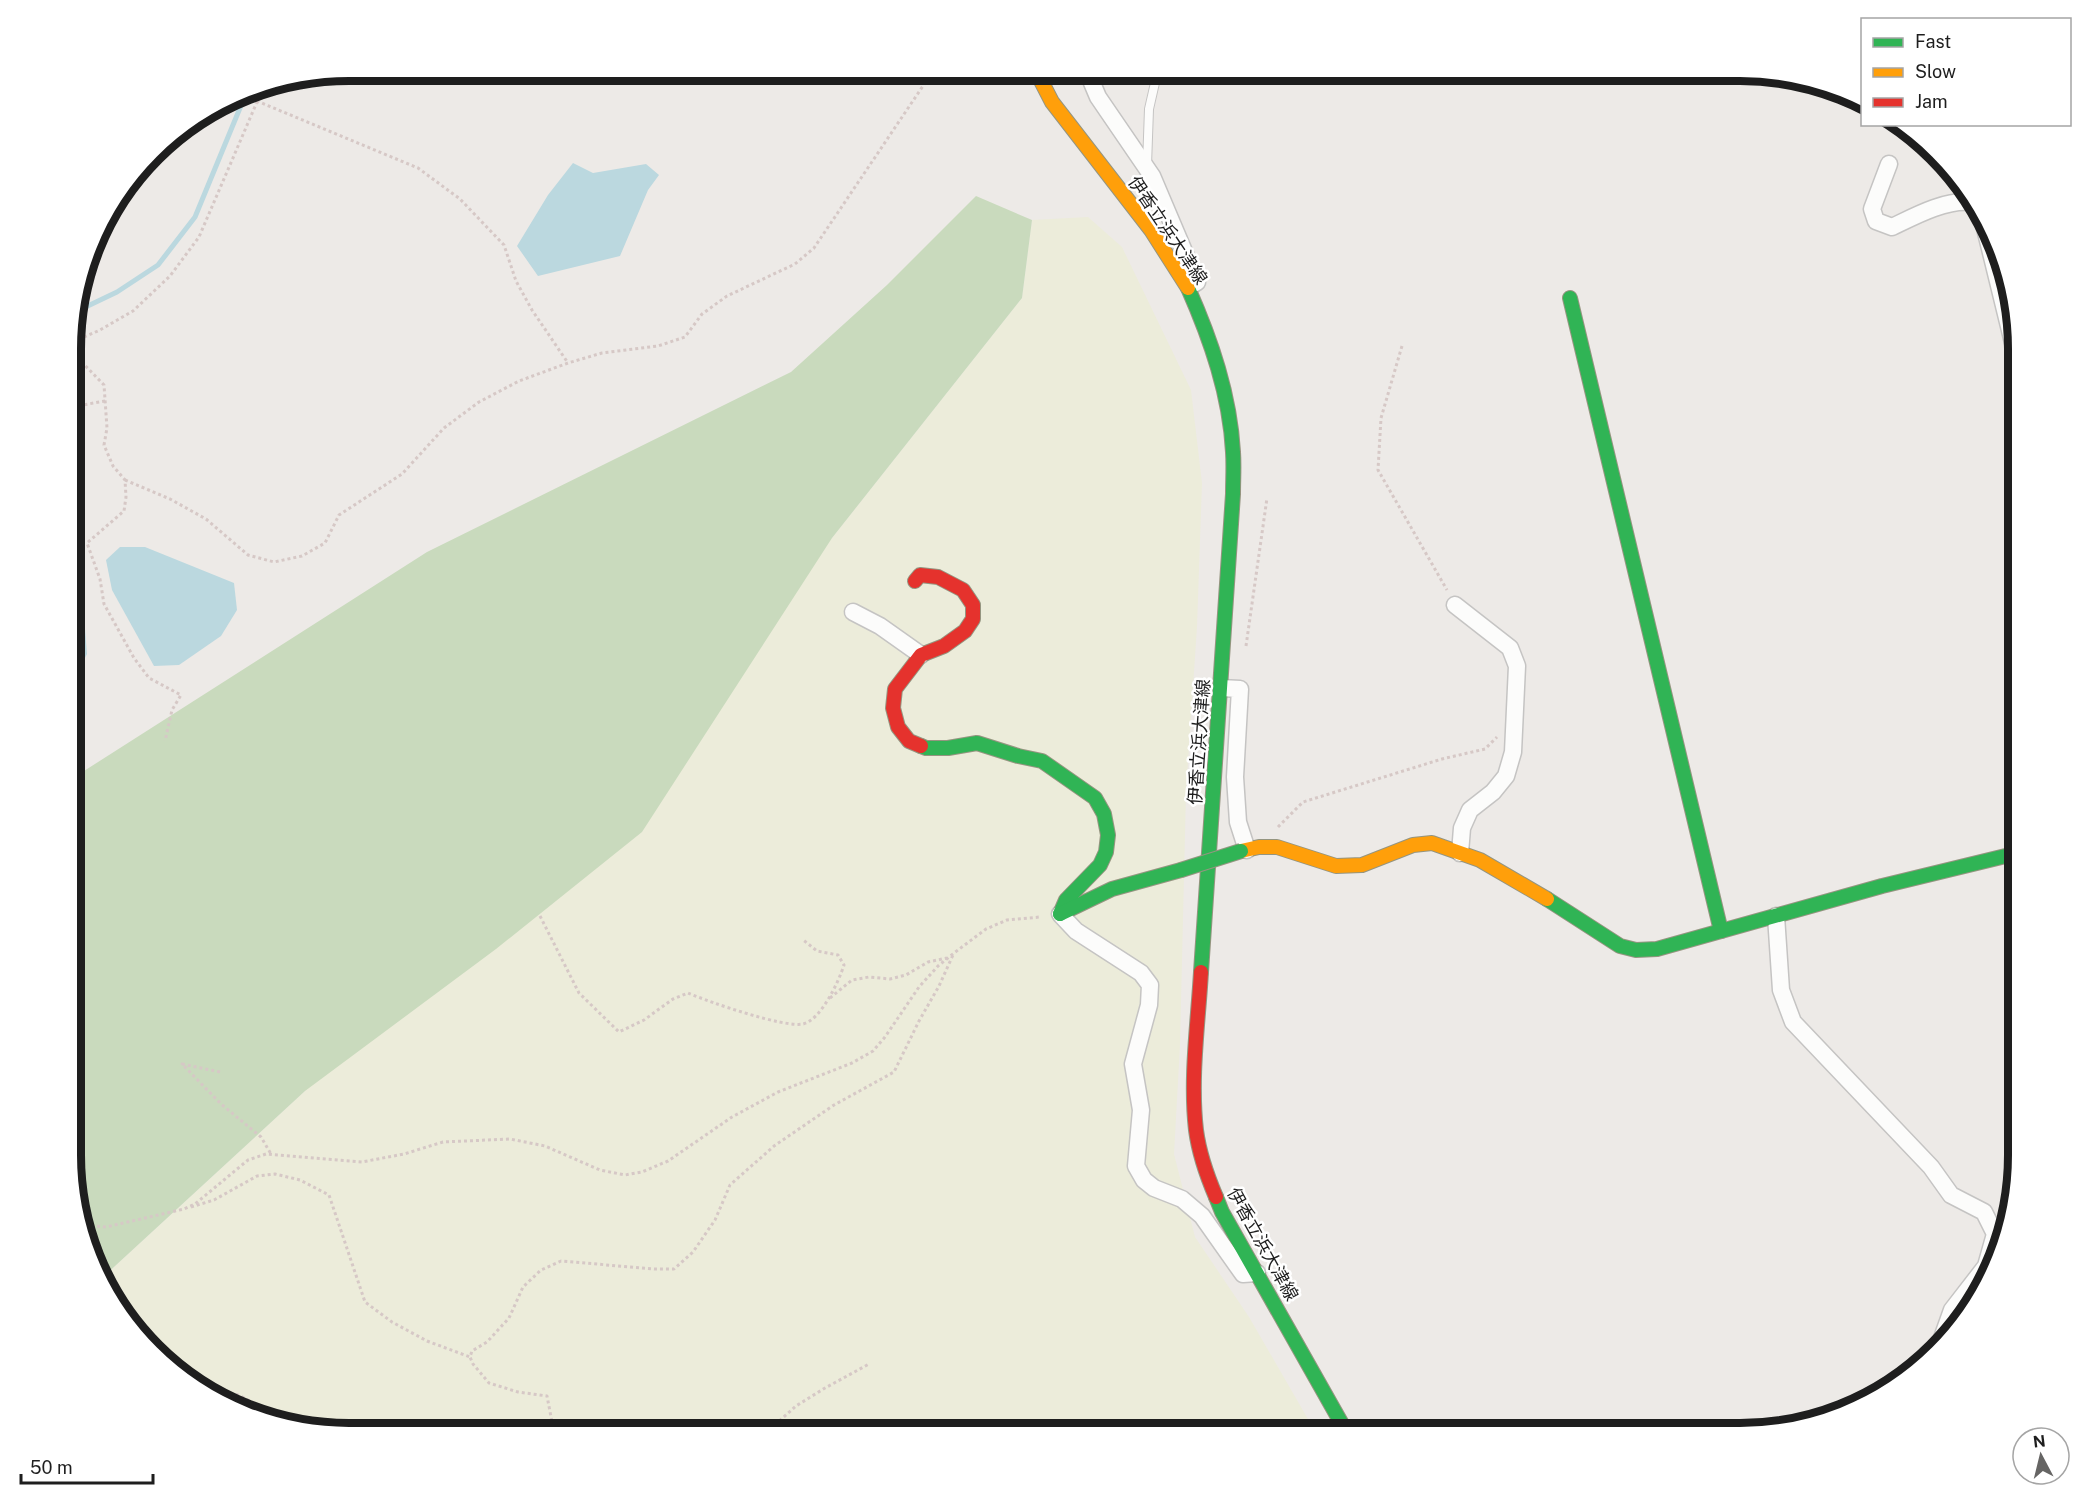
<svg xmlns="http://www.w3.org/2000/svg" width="2089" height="1504" viewBox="0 0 2089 1504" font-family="'Public Sans','Noto Sans JP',sans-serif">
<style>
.farmland{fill:#ececda}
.forest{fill:#c9dabd}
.water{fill:#bbd8df}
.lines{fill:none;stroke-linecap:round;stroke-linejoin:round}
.stream{stroke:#bbd8df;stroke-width:5}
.lane-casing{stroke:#c5c4c3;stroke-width:10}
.street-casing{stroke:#c5c4c3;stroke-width:19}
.fast-casing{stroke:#959580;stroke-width:16}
.slow-casing{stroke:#959580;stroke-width:16}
.jam-casing{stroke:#959580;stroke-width:16}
.path{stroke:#d6c8c6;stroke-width:3;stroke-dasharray:3 3;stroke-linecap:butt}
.lane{stroke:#fcfcfb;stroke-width:8}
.street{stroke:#fcfcfb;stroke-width:16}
.fast{stroke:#30b455;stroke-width:14}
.slow{stroke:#ff9f0a;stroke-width:14}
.jam{stroke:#e5322d;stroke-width:14}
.fast-bridge-casing{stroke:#959580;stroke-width:16;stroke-linecap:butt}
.fast-bridge{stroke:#30b455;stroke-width:14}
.labels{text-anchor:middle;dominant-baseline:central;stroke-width:5;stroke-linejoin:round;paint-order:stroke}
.street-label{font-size:18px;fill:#1e1e1e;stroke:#fff}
.rim{fill:none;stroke:#1e1e1e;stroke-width:8}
</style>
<rect width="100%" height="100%" fill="#edeae7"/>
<polygon class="farmland" points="1088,217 1122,247 1191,390 1202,483 1197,627 1186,792 1180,1045 1174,1154 1195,1237 1249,1317 1316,1433 332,1433 259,1419 179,1376 108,1294 102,1278 305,1091 832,538 1022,298 1032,220"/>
<polygon class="forest" points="976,196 1032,220 1022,298 832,538 642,832 496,949 305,1091 102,1278 73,1191 73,778 427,552 791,372 887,285"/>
<g class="water">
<polygon points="573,163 593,173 646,164 659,175 648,190 620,256 538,276 517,246 548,195"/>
<polygon points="120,547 145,547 234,583 237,610 221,636 179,665 154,666 112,590 106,560"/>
<polygon points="73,570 81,578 87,654 73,681"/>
</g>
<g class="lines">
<polyline class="stream" points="73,313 117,292 158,265 195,217 247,91"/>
<g class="lane-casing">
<polyline id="lane" points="1147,165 1149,109 1157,74 1160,71"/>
</g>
<g class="street-casing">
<g id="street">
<polyline points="1087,71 1098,97 1152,176 1197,282 1192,285"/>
<path d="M1889,164L1872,209L1876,221L1892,227C1915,216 1944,200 1970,202"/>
<polyline points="1982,216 2018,363"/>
<polyline points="1455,605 1510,648 1517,666 1513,752 1506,776 1493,792 1470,810 1462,828 1460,853"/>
<polyline points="853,612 880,626 921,655"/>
<polyline points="1221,688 1240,689 1235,777 1238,822 1247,850"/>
<polyline points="1060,914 1076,931 1141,973 1150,985 1149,1005 1133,1064 1141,1110 1136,1166 1144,1180 1154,1188 1182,1199 1202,1216 1243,1274 1257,1273"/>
<polyline points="1776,916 1781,990 1793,1022 1931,1167 1951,1195 1984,1212 1995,1234 1986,1266 1952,1310 1941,1341"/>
</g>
</g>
<g class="fast-casing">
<g id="fast">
<path d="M1188,288C1211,340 1230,395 1233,452C1234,466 1233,480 1233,494L1201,972"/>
<polyline points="1570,298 1721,931"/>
<polyline points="921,746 926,748 948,748 977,743 1018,756 1042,761 1095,798 1104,814 1108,835 1106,852 1100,865 1066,900 1060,914"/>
<polyline points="1547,899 1620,946 1636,950 1657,949 1882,886 2018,853"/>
<polyline points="1060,914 1112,889 1181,870"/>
<polyline points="1216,1197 1222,1212 1347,1433"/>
</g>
</g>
<g class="slow-casing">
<g id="slow">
<polyline points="1036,71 1052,102 1151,230 1188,288"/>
<polyline points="1241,851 1259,847 1277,847 1336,866 1362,865 1413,845 1432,843 1480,860 1547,899"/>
</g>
</g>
<g class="jam-casing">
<g id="jam">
<polyline points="915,581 920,575 938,577 963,590 973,605 973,619 965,631 944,646 921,655 895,689 893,708 898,727 909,741 921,746"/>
<path d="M1201,972C1198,1024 1190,1078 1196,1130C1199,1153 1207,1176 1216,1197"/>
</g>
</g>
<g class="path">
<polyline points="240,94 418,168 460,199 504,245 516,281 532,310 568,363"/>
<polyline points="73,342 100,330 133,311 170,276 199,237 263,88"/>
<polyline points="1402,346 1381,418 1378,470 1447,590"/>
<polyline points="73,353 104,385 107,428 104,445 113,466 125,480 126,497 124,511 87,543 100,579 104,604 134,658 149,678 181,695 172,710 165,741"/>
<polyline points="73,404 77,406 105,401"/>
<polyline points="125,480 170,499 206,519 248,555 274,562 302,556 325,543 339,515 402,474 444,428 479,402 519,381 568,363 602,353 658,346 685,337 702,314 727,296 795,264 814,248 933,71"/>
<polyline points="1246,646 1267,498"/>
<polyline points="1278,827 1303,802 1442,759 1485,749 1497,737"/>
<path d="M540,916L579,993L619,1032L644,1020L673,999L688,993C709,1002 784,1028 803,1024C821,1020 839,981 844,965L838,955L817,951L802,939"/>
<polyline points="830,998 852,980 869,977 890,979 906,975 928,962 947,958"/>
<polyline points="220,1072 182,1064 221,1104 261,1137 271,1154"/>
<polyline points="191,1207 214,1200 257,1176 275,1174 300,1180 329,1195 365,1302 392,1322 427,1341 470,1357"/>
<polyline points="85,1225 106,1227 184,1209 195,1204 248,1160 266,1154 362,1162 404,1154 443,1142 510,1139 545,1146 600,1170 625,1175 642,1172 668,1161 732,1117 778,1092 852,1063 873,1051 885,1037 919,987 938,966 954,953 986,929 1007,920 1040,917"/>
<polyline points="236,1394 287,1419 293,1425"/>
<polyline points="551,1433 552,1422 547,1396 518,1392 489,1383 473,1364 470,1357 472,1351 487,1342 509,1318 523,1287 541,1270 561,1261 654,1269 674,1269 693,1252 715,1220 730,1185 774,1146 834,1105 894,1072 919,1021 939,986 953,955"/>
<polyline points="766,1433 796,1406 825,1388 869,1364"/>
</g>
<use href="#lane" class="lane"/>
<use href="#street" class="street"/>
<use href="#fast" class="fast"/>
<use href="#slow" class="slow"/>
<use href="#jam" class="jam"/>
<g class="fast-bridge-casing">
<polyline id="fast-bridge" points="1181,870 1241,851"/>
</g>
<use href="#fast-bridge" class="fast-bridge"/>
</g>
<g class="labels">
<g class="street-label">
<text transform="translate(1168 230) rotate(56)">伊香立浜大津線</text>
<text transform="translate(1199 742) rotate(-86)">伊香立浜大津線</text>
<text transform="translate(1263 1244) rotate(61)">伊香立浜大津線</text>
</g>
</g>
<path d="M0 0H2089V1504H0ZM349 81H1740A268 268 0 0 1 2008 349V1155A268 268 0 0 1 1740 1423H349A268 268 0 0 1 81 1155V349A268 268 0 0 1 349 81Z" fill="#fff" fill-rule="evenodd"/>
<path class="rim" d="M349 81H1740A268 268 0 0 1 2008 349V1155A268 268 0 0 1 1740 1423H349A268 268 0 0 1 81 1155V349A268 268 0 0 1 349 81Z"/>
<rect x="1861" y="18" width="210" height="108" fill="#ffffff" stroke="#a5a5a5" stroke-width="1.5"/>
<rect x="1873" y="38" width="30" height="9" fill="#30b455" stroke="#a5a5a5" stroke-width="1.5"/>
<text x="1915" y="48" font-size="18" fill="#1e1e1e">Fast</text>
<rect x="1873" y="68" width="30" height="9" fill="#ff9f0a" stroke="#a5a5a5" stroke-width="1.5"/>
<text x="1915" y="78" font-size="18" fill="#1e1e1e">Slow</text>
<rect x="1873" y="98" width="30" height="9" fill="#e5322d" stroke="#a5a5a5" stroke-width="1.5"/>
<text x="1915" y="108" font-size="18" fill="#1e1e1e">Jam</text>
<g transform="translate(2041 1456) rotate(353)"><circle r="28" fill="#ffffff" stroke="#a5a5a5" stroke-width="1.5"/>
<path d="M0-4.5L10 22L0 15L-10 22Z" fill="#666564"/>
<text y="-9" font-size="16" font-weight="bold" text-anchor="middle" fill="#1e1e1e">N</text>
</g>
<path d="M21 1474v9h132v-9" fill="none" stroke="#1e1e1e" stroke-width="3"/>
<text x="30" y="1474" font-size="18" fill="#1e1e1e" stroke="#ffffff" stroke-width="4.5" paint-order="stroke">50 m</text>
</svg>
